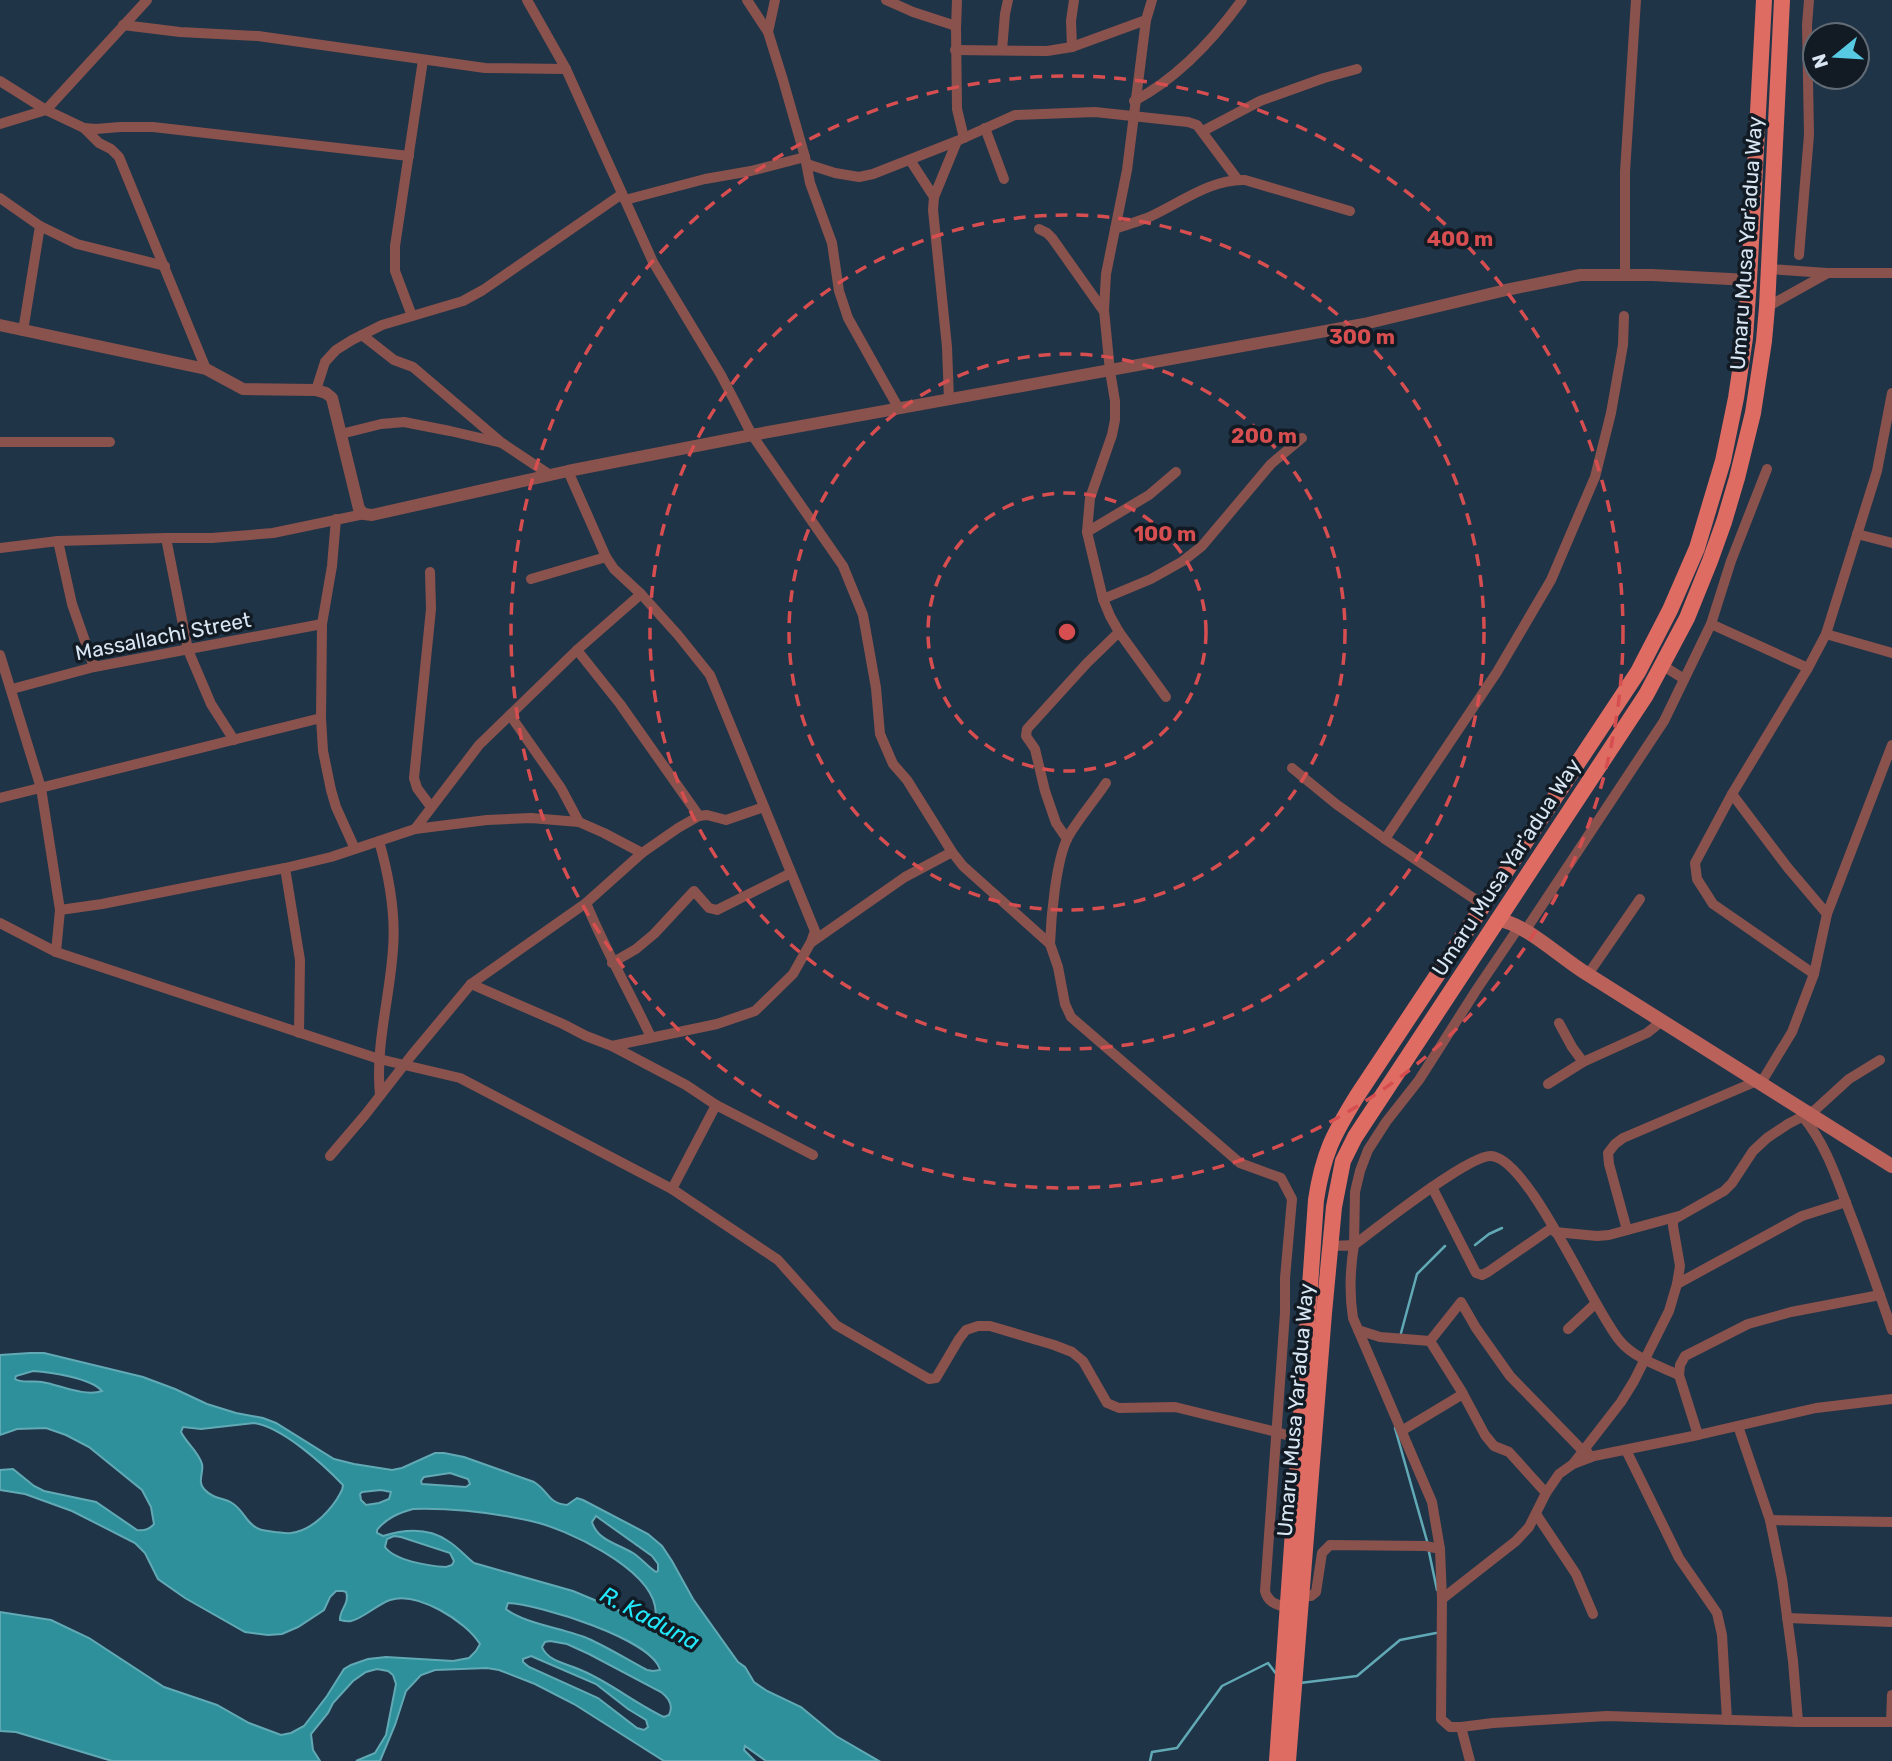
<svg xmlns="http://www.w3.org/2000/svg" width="1892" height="1761" viewBox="0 0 1892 1761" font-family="Rubik,sans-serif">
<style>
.water{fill:#2e909b;stroke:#61aab5;stroke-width:2;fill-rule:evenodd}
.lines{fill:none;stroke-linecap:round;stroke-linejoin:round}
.stream{stroke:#61aab5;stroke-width:2.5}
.minor{stroke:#8a524c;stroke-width:10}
.tertiary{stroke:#8a524c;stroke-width:12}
.secondary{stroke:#ba615a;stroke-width:14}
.primary{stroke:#df6c63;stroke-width:16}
.ring{fill:none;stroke:#d64e50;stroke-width:3.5;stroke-dasharray:12 9}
.labels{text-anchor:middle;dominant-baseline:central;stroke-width:7;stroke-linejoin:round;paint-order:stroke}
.street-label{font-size:21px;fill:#d8e5f2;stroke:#121b24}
.water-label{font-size:23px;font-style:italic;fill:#23e8fb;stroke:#121b24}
.centre{fill:#d64e50;stroke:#121b24;stroke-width:3.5}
.ring-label{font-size:21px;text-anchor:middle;font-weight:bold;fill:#d64e50;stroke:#121b24;stroke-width:7;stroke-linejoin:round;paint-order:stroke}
</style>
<rect width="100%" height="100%" fill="#203448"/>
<path class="water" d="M30,1353H44L143,1377L175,1389L207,1404L236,1413L263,1418L276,1423L334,1459L354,1464L392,1470L402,1468L435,1453H444L464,1457L534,1482C549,1491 547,1503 567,1505L577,1498L583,1500L648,1534L662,1546L672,1561L693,1599L738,1662L745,1667L754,1682L767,1691L801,1707L836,1736L879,1761H766L745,1746L744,1750L755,1761H664L574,1704L535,1684L499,1670L487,1668L435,1670L421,1675L406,1691L395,1725L380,1761H356L375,1753L386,1735L396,1684L393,1675L388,1671L377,1669L366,1672L353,1681L333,1703L328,1713L311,1734L313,1750L320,1761H112L16,1732L0,1731V1612L51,1620L89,1638L164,1687L217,1705L249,1723L281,1735L291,1733L304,1726L327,1696L344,1669L351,1665L368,1659L386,1657L453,1661L469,1658L476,1651L480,1644C466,1621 417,1591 390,1600C378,1604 362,1619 351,1621C348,1622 344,1621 340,1620C339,1610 350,1604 346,1592L343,1591H336L330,1597L324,1610L298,1627L282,1634L268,1635L245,1632L185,1598L158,1579L145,1553L135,1543L72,1511L25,1494L0,1490V1470L13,1469L34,1486L44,1491L96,1502L137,1530C144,1531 149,1530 154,1524L151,1507L142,1490L89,1447L66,1435L46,1428L17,1429L0,1435V1355ZM33,1371C50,1372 91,1378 102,1391C84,1397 60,1385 42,1382C32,1380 23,1384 15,1379L16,1376ZM254,1423C282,1427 323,1464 343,1485C343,1491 340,1493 337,1499C327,1514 310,1531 291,1533C286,1534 279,1532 275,1532C269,1531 264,1531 259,1529C246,1524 244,1510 232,1503C223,1497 214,1500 204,1489C197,1482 204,1472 202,1464C198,1451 187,1444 181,1432L183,1427L201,1429ZM450,1473L468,1479L470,1484L466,1487L422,1484L421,1481L424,1477ZM381,1490L391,1492L389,1499L379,1503L366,1505L361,1500L360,1494L362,1492ZM413,1509C451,1508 494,1513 531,1521C567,1529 647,1567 655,1606C656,1614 657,1619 654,1627L647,1625L616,1609L573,1591L474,1563C465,1556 458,1547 448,1541C428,1527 405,1529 383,1536L377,1533V1530C386,1518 399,1513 413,1509ZM596,1516L652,1556L658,1564V1571L656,1572C647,1566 641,1558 633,1553C618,1544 597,1540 592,1522ZM394,1536L401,1537L450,1553L454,1561L452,1565L446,1567C429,1566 395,1561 385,1547L387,1539ZM508,1603C537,1604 653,1639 660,1670L653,1671L647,1670C628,1660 609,1648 589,1639C566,1629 522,1623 506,1609ZM550,1641L567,1644L589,1654L661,1692C669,1698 674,1705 669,1715L664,1717C636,1704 611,1683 583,1671C569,1664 548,1662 542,1647L545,1642ZM531,1656L596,1684L628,1709L646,1720L648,1727L644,1730L637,1728L598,1698L529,1667L523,1662V1659Z"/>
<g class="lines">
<g class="stream">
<polyline points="1475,1245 1489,1234 1502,1228"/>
<polyline points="1401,1333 1417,1274 1445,1246"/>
<polyline points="1395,1428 1427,1541"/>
<polyline points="1429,1552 1437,1590"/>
<polyline points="1300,1683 1357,1676 1400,1640 1436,1633"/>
<polyline points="1150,1761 1152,1752 1177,1748 1222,1686 1268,1663 1277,1675"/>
</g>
<g class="minor">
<path d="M527,0L566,69L653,262L721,375L752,435L843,566L863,615L876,688L880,734L893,764L907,780L952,852L963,866L1050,944L1058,967L1065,1004L1071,1017L1240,1163L1281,1178L1292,1199L1285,1278V1313L1265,1591C1268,1603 1276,1604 1288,1608"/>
<polyline points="747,0 768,32 783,80 805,157 810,183 832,243 839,291 848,318 899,409"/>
<polyline points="886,0 913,12 953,25 956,28 957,109 964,138"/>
<polyline points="1152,0 1146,20 1127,170 1106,274 1104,310 1110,371 1115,401 1115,420 1112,435 1090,498 1087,532 1103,599 1110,616 1119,632 1166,697"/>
<polyline points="123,25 180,32 258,36 485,68 566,69"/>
<polyline points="956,28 957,0"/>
<polyline points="768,32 775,0"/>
<polyline points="1072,47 1071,21 1074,0"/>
<polyline points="955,50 1047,51 1072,47 1146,20"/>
<polyline points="1002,50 1005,14 1008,0"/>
<polyline points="0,81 46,110 84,128 99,143 111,149 119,157 206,369"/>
<path d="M1134,101C1178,78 1213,40 1242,0"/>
<polyline points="0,124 46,110 147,0"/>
<polyline points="84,128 96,129 120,127 153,127 409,156"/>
<polyline points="985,128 1004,179"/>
<polyline points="1203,131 1260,101 1324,78 1357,69"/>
<polyline points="910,160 934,197"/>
<polyline points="807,164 835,173 859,177 873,174 957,141 1015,115 1095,112 1188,122 1197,125 1238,180"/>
<polyline points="0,198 40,226 77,244 165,266"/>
<polyline points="625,200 705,179 751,171 805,157"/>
<polyline points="1039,229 1047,233 1052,238 1103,310"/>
<path d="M1115,229C1126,225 1136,222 1147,218C1179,204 1209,179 1245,180L1350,211"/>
<polyline points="1799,255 1809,135 1807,25 1809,0"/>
<polyline points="1769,269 1827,273"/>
<polyline points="1625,275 1625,172 1636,0"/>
<polyline points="1767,307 1828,273 1892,273"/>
<polyline points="412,316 395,271 395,246 423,60"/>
<polyline points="23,331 40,226"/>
<polyline points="362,335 394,360 413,367 502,443"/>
<polyline points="316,390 325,362 336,350 352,340 382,325 463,301 483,290 622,194"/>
<polyline points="949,400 947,347 933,210 934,197 957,141"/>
<polyline points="341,434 381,424 404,422 450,431 502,443 550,475"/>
<polyline points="0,442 110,442"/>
<polyline points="568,471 606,557 614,569 641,594 678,635 710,675 815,931 811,942 793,974 755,1011 717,1024 612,1046"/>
<polyline points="336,519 332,566 322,624 321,718 323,751 331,790 336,807 355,849"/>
<polyline points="1087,532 1149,495 1176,472"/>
<polyline points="1857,534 1892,543"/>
<polyline points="166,538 188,650 211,704 234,740"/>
<polyline points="58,541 72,604 94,667"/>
<polyline points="0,548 58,541 166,538 212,538 273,533 364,514"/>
<polyline points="430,572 431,609 414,778 417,788 431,807"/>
<polyline points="531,579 606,557"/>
<polyline points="1103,599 1151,579 1183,561 1202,546 1271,464 1302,438"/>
<polyline points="1711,624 1808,668"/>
<polyline points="1826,634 1892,653"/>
<polyline points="577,650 620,704 699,816"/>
<polyline points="0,655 41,788 60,910 56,952"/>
<polyline points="1662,665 1684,679"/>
<polyline points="12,689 94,667 322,624"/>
<polyline points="510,715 561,788 579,822"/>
<polyline points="1292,768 1336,804 1385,839"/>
<polyline points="1732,794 1788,868 1827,914 1892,745"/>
<polyline points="0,798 321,718"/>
<polyline points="415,829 479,745 577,650 641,594"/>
<polyline points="1067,839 1056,823 1045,791 1035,749 1026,736 1027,729 1087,663 1119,632"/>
<path d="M379,841C389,876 396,912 393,949C390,997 375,1046 380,1095"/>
<polyline points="285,868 300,960 299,1033"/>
<path d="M586,903C605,949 629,991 651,1037"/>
<polyline points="1485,906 1385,839 1497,672 1551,580 1595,477 1611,413 1623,345 1624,316"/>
<polyline points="60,910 102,904 285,868 331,857 415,829 487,820 531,818 579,822 604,833 642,853"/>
<polyline points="0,923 56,952 379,1059 460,1078 672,1189 778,1260 836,1325 929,1379 936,1378 959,1339 966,1330 978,1326 990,1326 1054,1345 1072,1352 1083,1361 1107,1403 1119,1408 1175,1407 1277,1432 1298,1439"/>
<path d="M1519,927L1477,989L1419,1080L1386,1122L1368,1150L1360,1171L1355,1192L1354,1245C1377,1228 1468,1155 1491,1156C1529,1158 1592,1308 1620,1341C1634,1358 1659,1366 1679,1375"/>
<polyline points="1527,928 1664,721 1711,624 1731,561 1767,469"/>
<polyline points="812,942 905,877 952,852"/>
<path d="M1050,944C1051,917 1056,860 1068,837C1079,818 1094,801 1106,783"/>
<polyline points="612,963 636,949 654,934 694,891 709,908 717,910 791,873"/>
<polyline points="1591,970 1640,899"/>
<polyline points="1814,974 1713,904 1697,879 1695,863 1732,794 1808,668 1826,634 1877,471 1892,393"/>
<polyline points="471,984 563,1024 586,1036 612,1046 686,1085 716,1105 813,1155"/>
<polyline points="1559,1023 1572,1047 1583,1062 1647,1033 1657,1025 1660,1018"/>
<polyline points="1548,1084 1583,1062"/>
<path d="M1803,1117C1825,1143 1836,1176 1848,1208C1864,1249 1878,1289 1892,1330"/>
<polyline points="330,1156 365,1115 411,1056 471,984 586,903 642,853 678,828 699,816 707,815 726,820 764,807"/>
<polyline points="1432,1187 1476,1273 1482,1275 1488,1272 1553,1227"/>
<polyline points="672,1189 716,1105"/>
<polyline points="1627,1230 1609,1164 1608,1153 1615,1144 1623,1138 1764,1078 1792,1032 1814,974 1827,914"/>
<polyline points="1555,1232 1597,1236 1609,1235 1679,1216"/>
<path d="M1331,1246L1354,1245C1350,1270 1349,1293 1353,1318L1432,1502L1440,1549L1442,1599L1441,1719L1450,1727H1461L1493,1723L1607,1716L1798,1722H1892"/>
<polyline points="1677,1284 1802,1216 1846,1202"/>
<polyline points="1568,1329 1595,1304"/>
<polyline points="1358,1330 1380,1337 1430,1341"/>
<polyline points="1430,1341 1461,1302 1476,1328 1510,1376 1583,1451 1588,1453"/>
<polyline points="1430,1341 1462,1392 1485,1435 1494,1446 1509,1452 1546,1493"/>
<polyline points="1738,1426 1770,1520 1782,1579 1793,1661 1798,1722"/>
<polyline points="1403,1430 1463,1394"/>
<polyline points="1698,1435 1679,1375 1680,1365 1685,1356 1748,1324 1791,1312 1880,1295"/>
<polyline points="1626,1450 1679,1558 1717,1613 1722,1635 1727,1720"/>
<polyline points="1573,1464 1621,1402 1634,1381 1669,1311 1677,1284 1680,1266 1673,1226 1673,1220 1724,1191 1732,1183 1753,1151 1767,1138 1788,1124 1815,1110 1849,1079 1880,1060"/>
<polyline points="1536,1514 1576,1574 1593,1614"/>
<polyline points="1770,1520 1892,1522"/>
<polyline points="1301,1596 1311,1596 1316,1592 1322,1553 1330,1545 1426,1546 1440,1549"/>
<polyline points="1442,1599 1516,1541 1529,1527 1546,1493 1559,1474 1573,1464 1594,1456 1698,1435 1816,1408 1892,1399"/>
<polyline points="1787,1618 1892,1622"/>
<polyline points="1891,1722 1892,1695"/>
<polyline points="1461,1727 1470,1761"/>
</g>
<polyline class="tertiary" points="0,325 206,369 243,389 316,390 326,393 332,398 359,509 364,514 372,515 568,471 752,435 1364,324 1506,290 1580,275 1652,275 1749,280"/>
<path class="secondary" d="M1497,920C1522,921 1561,958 1584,972C1687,1036 1789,1102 1892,1166"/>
<g class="primary">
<path d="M1277,1761L1316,1200C1323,1154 1333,1135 1357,1096L1638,672L1670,610L1697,548L1723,461L1736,398L1745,338L1749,280L1764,0"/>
<polyline points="1288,1761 1324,1313 1334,1207 1343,1161 1355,1137 1646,695 1687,618 1710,561 1724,522 1737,478 1753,413 1764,341 1767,307 1782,0"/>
</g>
</g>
<g class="ring">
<circle cx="1067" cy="632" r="139"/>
<circle cx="1067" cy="632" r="278"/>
<circle cx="1067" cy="632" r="417"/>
<circle cx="1067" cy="632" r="556"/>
</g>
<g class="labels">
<g class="street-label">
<text transform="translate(1746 243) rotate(-86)">Umaru Musa Yar'adua Way</text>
<text transform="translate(163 636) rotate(-11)">Massallachi Street</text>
<text transform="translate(1506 867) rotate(-57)">Umaru Musa Yar'adua Way</text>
<text transform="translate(1295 1410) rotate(-85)">Umaru Musa Yar'adua Way</text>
</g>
<g class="water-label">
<text transform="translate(650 1618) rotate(28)">R. Kaduna</text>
</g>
</g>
<circle cx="1067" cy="632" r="10" class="centre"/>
<g class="ring-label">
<text x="1460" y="246">400 m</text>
<text x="1362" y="344">300 m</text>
<text x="1264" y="443">200 m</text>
<text x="1165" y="541">100 m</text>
</g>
<g transform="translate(1836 56) rotate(252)"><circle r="33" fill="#121b24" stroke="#616c76" stroke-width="2"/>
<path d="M0-5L12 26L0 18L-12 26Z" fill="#57c9e2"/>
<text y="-10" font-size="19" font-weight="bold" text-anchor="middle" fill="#d8e5f2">N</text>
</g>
</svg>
